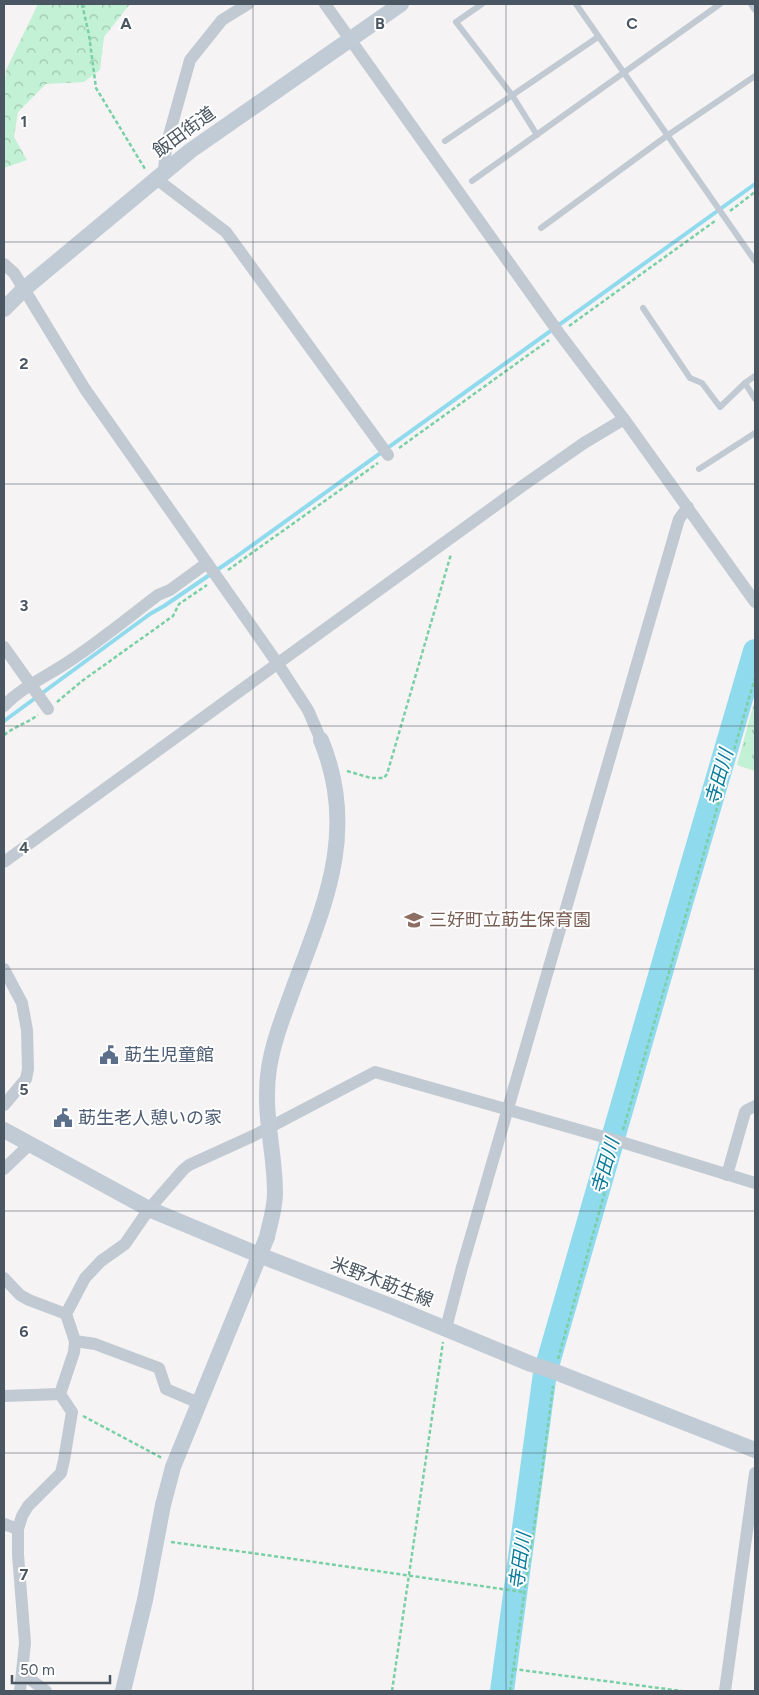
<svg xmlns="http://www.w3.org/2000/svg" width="759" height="1695" viewBox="0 0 759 1695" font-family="Figtree,'Noto Sans JP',sans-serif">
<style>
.forest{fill:url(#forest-crowns)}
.park{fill:url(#park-tufts)}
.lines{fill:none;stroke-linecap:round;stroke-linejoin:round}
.stream{stroke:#90daee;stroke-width:4}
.river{stroke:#90daee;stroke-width:24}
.path{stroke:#7ad0a6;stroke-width:2.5;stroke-dasharray:4 2.5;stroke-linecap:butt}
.lane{stroke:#c1cad2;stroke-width:6}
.street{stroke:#c1cad2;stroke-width:12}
.secondary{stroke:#c1cbd6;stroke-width:16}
.grid{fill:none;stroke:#4a5661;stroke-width:1;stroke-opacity:0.55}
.labels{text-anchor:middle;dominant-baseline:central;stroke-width:4;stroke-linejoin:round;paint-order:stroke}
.street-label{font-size:18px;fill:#4a5661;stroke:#fff}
.education-label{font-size:18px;fill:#785e54;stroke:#fff;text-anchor:start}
.service-label{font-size:18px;fill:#4e5e75;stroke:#fff;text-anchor:start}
.water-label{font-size:19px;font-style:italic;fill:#0c7c9b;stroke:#fff}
.grid-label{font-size:16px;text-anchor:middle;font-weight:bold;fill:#4a5661;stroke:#fff;stroke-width:4;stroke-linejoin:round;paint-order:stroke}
</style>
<defs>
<pattern id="forest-crowns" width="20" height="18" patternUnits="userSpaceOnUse" patternTransform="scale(1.25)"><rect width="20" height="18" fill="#c3f1d5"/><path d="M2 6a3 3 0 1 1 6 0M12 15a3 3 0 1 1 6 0" fill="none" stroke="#a0c6b0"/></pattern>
<pattern id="park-tufts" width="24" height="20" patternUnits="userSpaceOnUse" patternTransform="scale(1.25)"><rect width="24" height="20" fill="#c3f1d5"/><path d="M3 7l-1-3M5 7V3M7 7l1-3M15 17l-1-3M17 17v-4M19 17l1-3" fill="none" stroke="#a0c6b0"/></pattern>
</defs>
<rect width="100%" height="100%" fill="#f5f3f3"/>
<polygon class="forest" points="38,4 130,4 104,37 100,70 84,82 46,84 18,112 14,137 27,160 4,168 4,84 5,83 6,70"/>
<polygon class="park" points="755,699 755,771 737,765"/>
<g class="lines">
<polyline class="stream" points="4,721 150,614 164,606 233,559 755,184"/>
<polyline class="river" points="502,1691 545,1373 679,910 755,651"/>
<g class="path">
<polyline points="82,4 89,35 96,88 145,169"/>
<polyline points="730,211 755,192"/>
<polyline points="569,326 715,221"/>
<polyline points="399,448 549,340"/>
<polyline points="228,570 378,463"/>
<polyline points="57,702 82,681 173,616 179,604 207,585"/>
<path d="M4,735C14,727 27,723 38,715"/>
<polyline points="347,771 371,778 384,778 387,774 451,554"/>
<polyline points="623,1130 755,678"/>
<polyline points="558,1359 616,1152"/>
<polyline points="83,1416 162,1458"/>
<polyline points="171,1542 252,1553 523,1592"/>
<polyline points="513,1669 682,1691"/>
<polyline points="392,1691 443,1342"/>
<polyline points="510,1691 540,1486 553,1386"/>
</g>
<g class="lane">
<polyline points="482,4 456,22 512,95 537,135"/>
<polyline points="576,4 755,261"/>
<polyline points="751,4 755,10"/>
<polyline points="445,141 598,37"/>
<polyline points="472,181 720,4"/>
<polyline points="541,228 668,135 755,76"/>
<polyline points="643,308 690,378 702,383 720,407 745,383"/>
<polyline points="755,376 745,383 755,399"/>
<polyline points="699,469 755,433"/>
</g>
<g class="street">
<polyline points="325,4 559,333 624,419 755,602"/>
<polyline points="164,172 166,146 190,60 222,20 248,4"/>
<polyline points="158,176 163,184 226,232 388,455"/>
<polyline points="4,264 14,273 24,289 85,389 278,664 308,710 321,740"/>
<polyline points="4,647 48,709"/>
<path d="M4,706C23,686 48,676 71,660C101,640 129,617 158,595L170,590L207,563"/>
<polyline points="4,862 521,487 584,443 624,419"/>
<polyline points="4,969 22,1003 27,1030 28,1069 26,1079 4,1105"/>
<polyline points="4,1169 29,1145"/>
<polyline points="727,1175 745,1112 747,1110 755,1106"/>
<polyline points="4,1278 20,1295 29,1300 66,1314"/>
<polyline points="446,1328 462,1267 679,519 688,507"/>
<polyline points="75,1341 95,1344 159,1368 166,1389 199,1403"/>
<polyline points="4,1396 60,1394"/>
<polyline points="4,1524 18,1529"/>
<polyline points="23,1674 46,1691"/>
<polyline points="20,1691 25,1643 18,1555 18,1529 22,1516 28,1506 61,1473 64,1460 72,1412 60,1394 74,1352 75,1341 66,1314 85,1278 101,1261 125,1244 149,1209 183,1170 189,1165 255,1135 375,1072 618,1141 755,1183"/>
<polyline points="725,1691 755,1473"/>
</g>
<g class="secondary">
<polyline points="4,309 24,289 190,151 401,4"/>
<polyline points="4,1130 149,1209 259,1255 393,1307 531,1364 553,1371 755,1450"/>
<path d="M123,1691L145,1600L163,1505L173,1467L267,1237C270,1223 275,1208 275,1193C275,1150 262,1113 269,1068C273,1042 283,1017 292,992C324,906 359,832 321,740"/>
</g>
</g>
<path class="grid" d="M253,4V1691M506,4V1691M4,242H755M4,484H755M4,726H755M4,969H755M4,1211H755M4,1453H755"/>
<defs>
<g id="school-bare" transform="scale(1.5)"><path d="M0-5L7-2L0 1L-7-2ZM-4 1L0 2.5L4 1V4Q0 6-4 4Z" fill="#8d6e63" stroke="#fff" stroke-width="2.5" paint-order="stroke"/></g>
<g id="civic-bare" transform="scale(1.5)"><path d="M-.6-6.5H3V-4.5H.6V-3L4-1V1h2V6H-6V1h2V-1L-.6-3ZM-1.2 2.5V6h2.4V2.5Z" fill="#5c6f8a" stroke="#fff" stroke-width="2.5" paint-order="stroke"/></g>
</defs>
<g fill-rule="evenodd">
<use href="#school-bare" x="414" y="920"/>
<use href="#civic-bare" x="109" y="1055"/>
<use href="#civic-bare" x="63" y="1118"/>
</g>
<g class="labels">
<g class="street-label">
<text transform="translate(184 132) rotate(-36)">飯田街道</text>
<text transform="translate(382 1282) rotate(21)">米野木莇生線</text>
</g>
<g class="education-label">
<text x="429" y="920">三好町立莇生保育園</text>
</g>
<g class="service-label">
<text x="124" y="1055">莇生児童館</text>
<text x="78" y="1118">莇生老人憩いの家</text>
</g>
<g class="water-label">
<text transform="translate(719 777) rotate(-74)">寺田川</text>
<text transform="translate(605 1166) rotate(-74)">寺田川</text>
<text transform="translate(520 1561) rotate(-82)">寺田川</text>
</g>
</g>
<g class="grid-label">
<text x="126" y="29">A</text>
<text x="380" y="29">B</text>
<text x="632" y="29">C</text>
<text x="24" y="127">1</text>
<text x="24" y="369">2</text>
<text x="24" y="611">3</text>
<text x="24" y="853">4</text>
<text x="24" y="1095">5</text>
<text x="24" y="1337">6</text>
<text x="24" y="1580">7</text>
</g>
<rect width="759" height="1695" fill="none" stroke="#4a5661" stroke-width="10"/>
<path d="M12 1675v8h98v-8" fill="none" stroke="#4a5661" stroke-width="2.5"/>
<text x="20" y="1675" font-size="15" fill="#4a5661" stroke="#ffffff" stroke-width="4" paint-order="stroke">50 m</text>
</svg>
